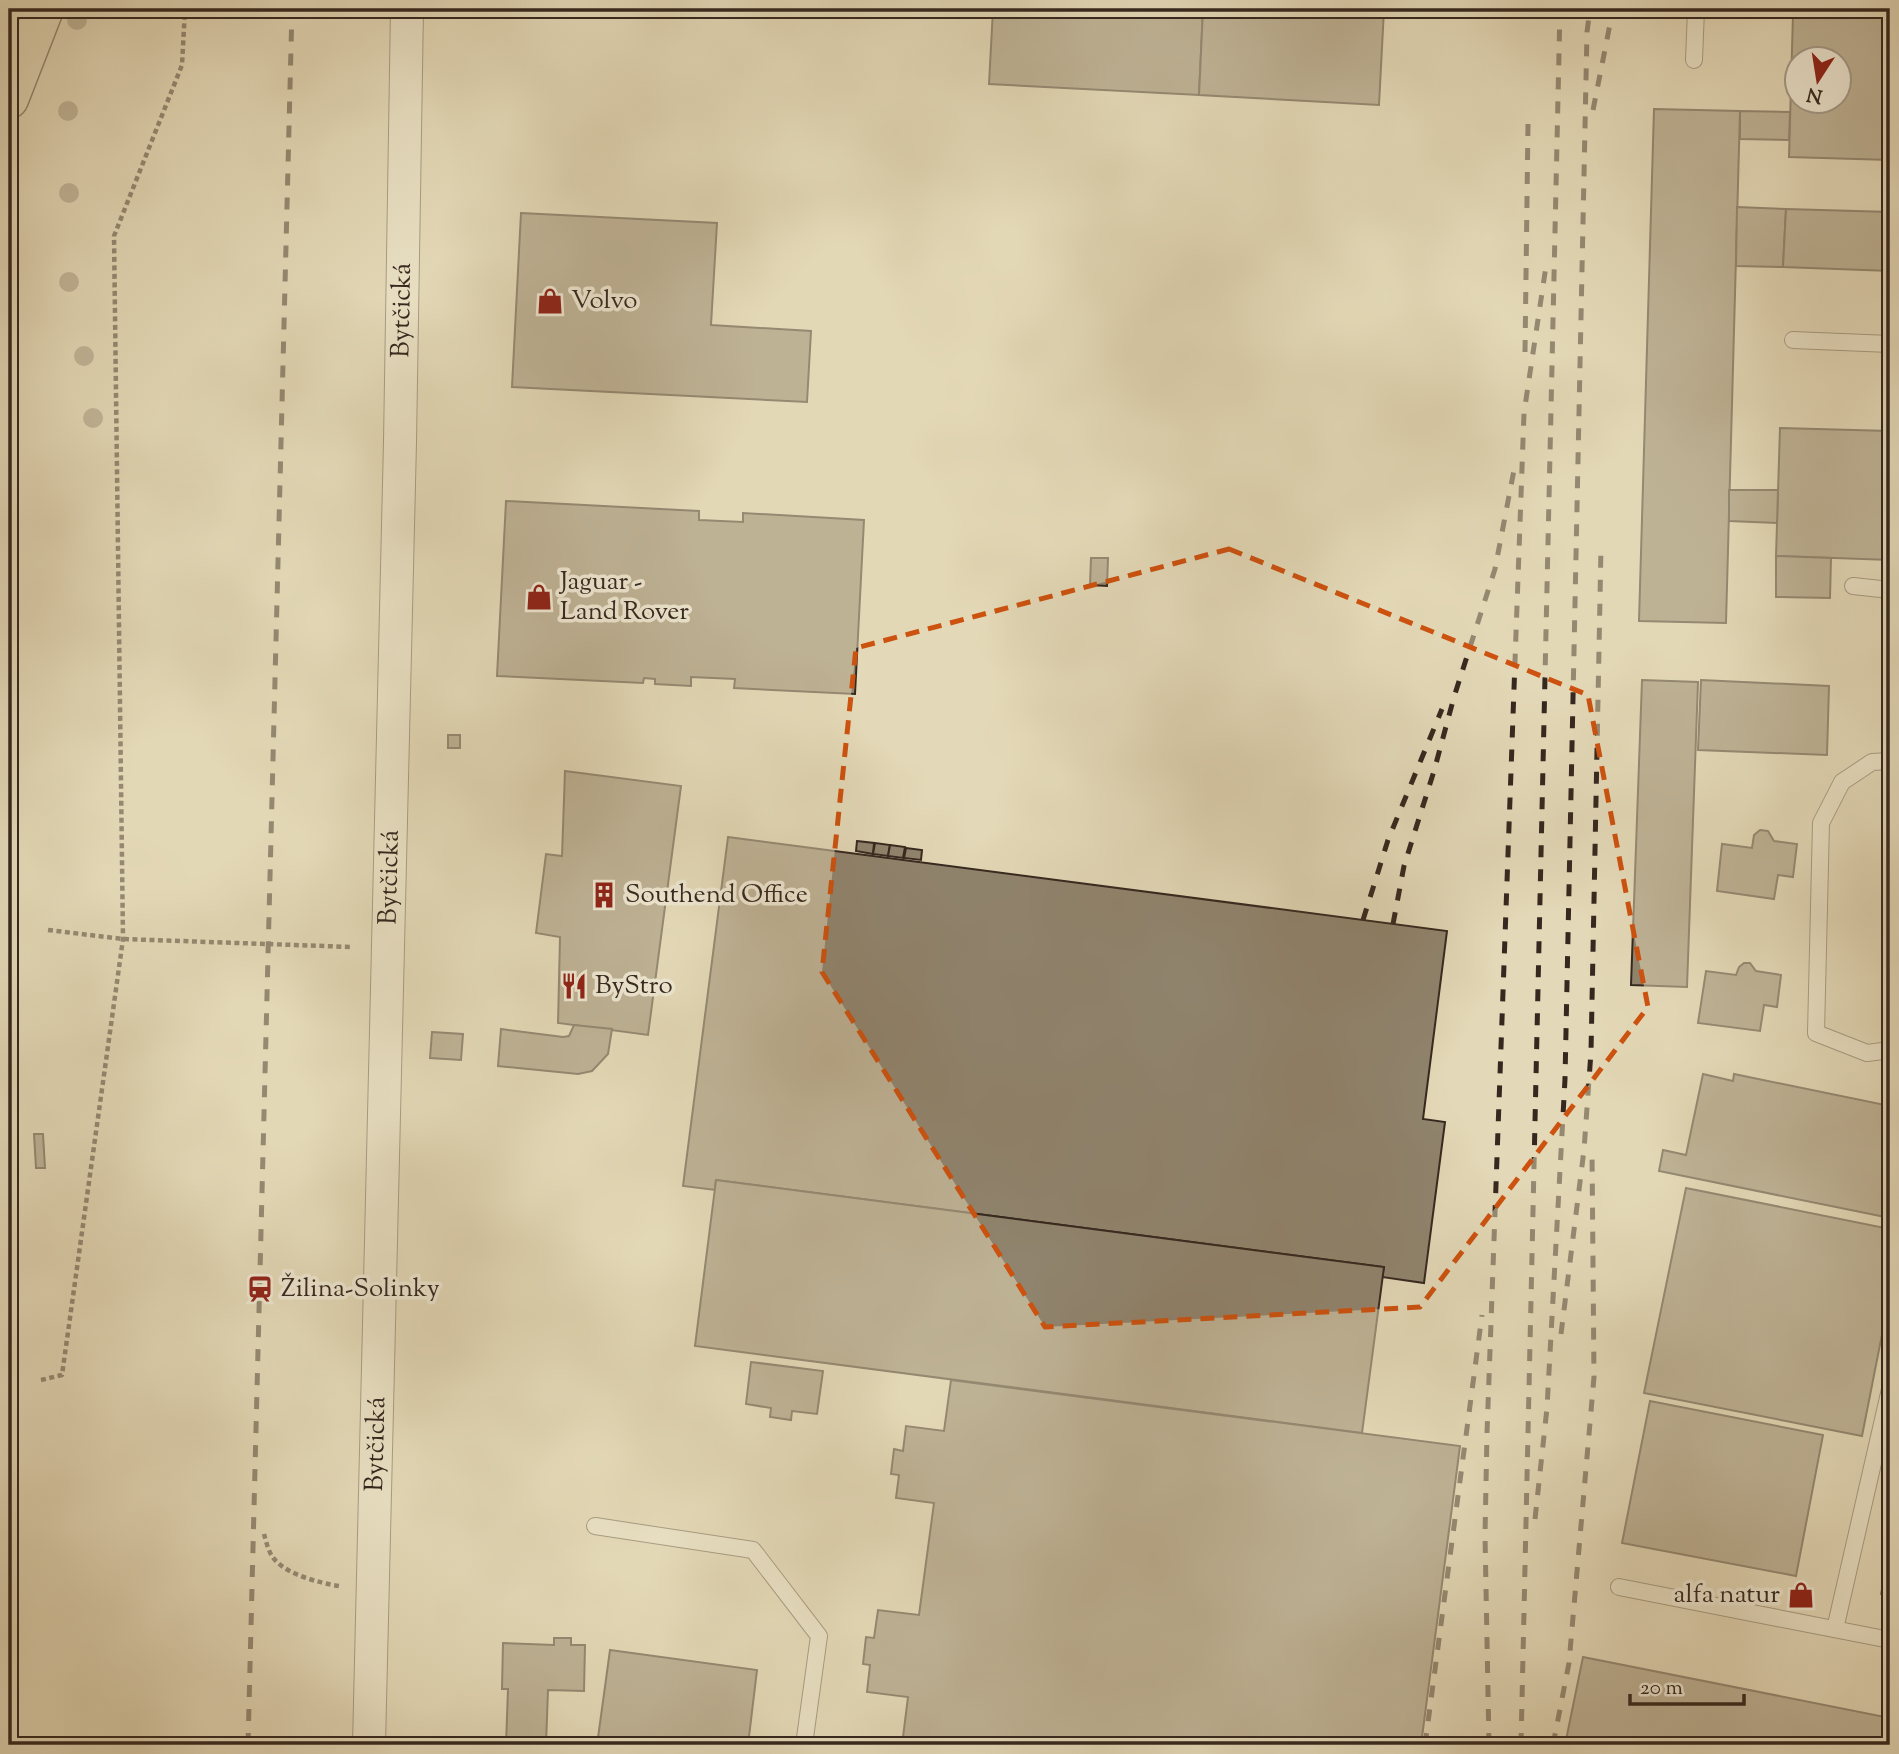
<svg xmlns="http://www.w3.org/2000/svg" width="1899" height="1754" viewBox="0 0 1899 1754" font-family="'Sorts Mill Goudy',serif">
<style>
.building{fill:#90846e;stroke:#36281f;stroke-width:2;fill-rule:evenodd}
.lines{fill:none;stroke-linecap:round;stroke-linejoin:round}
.lane-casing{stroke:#615445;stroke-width:18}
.street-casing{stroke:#615445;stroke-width:34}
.primary-casing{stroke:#36281f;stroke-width:41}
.path{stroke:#36281f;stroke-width:4.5;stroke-dasharray:5 3.5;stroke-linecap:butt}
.lane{stroke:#ede6d0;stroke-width:16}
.street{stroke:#ede6d0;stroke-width:32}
.primary{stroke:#e3d8b7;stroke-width:38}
.rail{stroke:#36281f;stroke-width:5;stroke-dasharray:12 12;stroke-linecap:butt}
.tree{fill:#988b74}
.marked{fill:none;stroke:#cd520f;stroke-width:5;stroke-dasharray:14 9;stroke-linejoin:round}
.labels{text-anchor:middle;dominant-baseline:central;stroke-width:7;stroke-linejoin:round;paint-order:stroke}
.poi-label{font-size:26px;fill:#36281f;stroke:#ede6d0;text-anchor:start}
.street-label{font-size:26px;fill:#36281f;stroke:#ede6d0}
</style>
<rect width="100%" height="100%" fill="#e3d8b7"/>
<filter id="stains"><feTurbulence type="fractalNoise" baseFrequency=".00286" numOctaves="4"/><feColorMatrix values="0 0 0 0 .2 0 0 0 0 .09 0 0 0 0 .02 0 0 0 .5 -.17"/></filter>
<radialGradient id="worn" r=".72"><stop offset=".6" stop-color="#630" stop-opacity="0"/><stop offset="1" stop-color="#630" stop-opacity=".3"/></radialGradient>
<g class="building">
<polygon points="993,9 1203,9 1199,95 989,84"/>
<polygon points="1203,9 1384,9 1379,105 1199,95"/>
<path d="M1793,14L1890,17V160L1789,157ZM1798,60H1840V102H1798Z"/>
<polygon points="1654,109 1740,111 1726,623 1639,621"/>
<polygon points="1740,111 1790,112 1789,140 1740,139"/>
<polygon points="1737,207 1786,209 1783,267 1736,266"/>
<polygon points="1786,209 1890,212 1890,271 1783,267"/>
<polygon points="521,213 717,223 711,325 811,331 807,402 512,387"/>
<polygon points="1780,428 1890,431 1890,560 1776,556"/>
<polygon points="1729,490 1778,490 1777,523 1729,521"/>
<polygon points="506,501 699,511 699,520 743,522 743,513 864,520 855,694 734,688 735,679 691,677 691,686 655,684 655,679 644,678 643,683 497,676"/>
<polygon points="1776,556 1831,558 1830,598 1776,597"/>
<polygon points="1091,558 1108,558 1107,586 1090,585"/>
<polygon points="1642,680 1698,682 1687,987 1631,985"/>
<polygon points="1701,680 1829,686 1827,755 1698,750"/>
<rect x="448" y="735" width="12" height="13"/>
<polygon points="565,771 681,786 648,1035 558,1023 560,937 536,933 546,854 562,856"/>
<polygon points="1760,830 1768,831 1774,841 1797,844 1793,877 1778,875 1774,899 1717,891 1722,844 1752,848 1754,835"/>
<polygon points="728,837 1447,931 1423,1119 1445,1122 1424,1283 1382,1277 1384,1267 716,1180 715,1190 683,1186"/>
<polygon points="857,841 874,843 873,854 856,851"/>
<polygon points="875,843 890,845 888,856 873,854"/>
<polygon points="890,845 905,847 903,858 888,856"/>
<polygon points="906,848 922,850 921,860 904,858"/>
<polygon points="1744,963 1750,963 1756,971 1781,975 1777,1007 1764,1005 1760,1031 1698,1023 1706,971 1736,975 1739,967"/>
<polygon points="574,1025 612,1029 608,1054 592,1071 578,1074 498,1066 501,1029 563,1037 569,1036"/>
<polygon points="432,1032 463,1034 461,1060 430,1058"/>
<polygon points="1703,1074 1733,1081 1734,1074 1890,1106 1890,1218 1659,1171 1663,1150 1686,1155"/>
<polygon points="34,1134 43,1134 45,1168 36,1168"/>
<polygon points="716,1180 1384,1267 1362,1433 695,1346"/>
<polygon points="1686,1188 1890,1229 1890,1294 1862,1436 1644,1393"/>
<polygon points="751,1362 823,1371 817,1414 792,1411 791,1420 770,1417 771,1408 746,1404"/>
<polygon points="951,1380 1460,1446 1421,1745 902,1745 908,1697 867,1692 870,1665 863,1664 866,1637 874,1638 878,1610 919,1615 934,1503 896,1498 899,1475 891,1474 894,1449 903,1451 906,1426 944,1431"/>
<polygon points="1650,1401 1823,1435 1796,1576 1622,1543"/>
<polygon points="1890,1550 1890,1596 1881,1594"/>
<polygon points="554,1638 571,1638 571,1645 585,1645 584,1691 548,1690 546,1745 506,1745 508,1689 502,1689 503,1643 554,1645"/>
<polygon points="610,1650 757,1670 748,1745 597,1745"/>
<polygon points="1583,1657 1890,1718 1890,1745 1565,1745"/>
</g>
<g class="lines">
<g class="lane-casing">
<g id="lane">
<polyline points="1694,60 1696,9"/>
<polyline points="1793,340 1890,344"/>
<polyline points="1853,586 1890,590"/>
<polyline points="1890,761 1872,762 1842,782 1821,823 1816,1033 1867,1053 1890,1050"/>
<polyline points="595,1526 753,1550 819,1636 804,1745"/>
<polyline points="1619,1587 1890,1640"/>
<polyline points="1835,1629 1890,1389"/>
</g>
</g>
<g class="street-casing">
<g id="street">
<path id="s1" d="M369,1745L400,442L407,9"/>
</g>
</g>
<g class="primary-casing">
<polyline id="primary" points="9,99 44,9"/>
</g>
<g class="path">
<polyline points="48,930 123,939 352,947"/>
<polyline points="41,1380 62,1375 123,939 114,236 182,65 185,9"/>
<path d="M264,1534C266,1541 268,1550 272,1556C283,1574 320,1583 339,1586"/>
</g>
<use href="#lane" class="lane"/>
<use href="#street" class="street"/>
<use href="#primary" class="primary"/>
<g class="rail">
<polyline points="1593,110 1613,9"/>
<polyline points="1525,352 1528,124"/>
<polyline points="1363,920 1388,840 1442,709"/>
<polyline points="1393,924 1404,866 1434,771 1454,697 1495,569 1514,470"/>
<polyline points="1561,1334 1584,1150 1591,1052 1601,548"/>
<polyline points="1535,1519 1547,1408 1565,1079 1587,32 1590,9"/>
<polyline points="248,1745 292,9"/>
<polyline points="1425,1745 1482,1315"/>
<polyline points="1489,1745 1485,1535 1487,1433 1524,413 1546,266"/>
<polyline points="1521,1745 1560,9"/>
<polyline points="1553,1745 1569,1663 1594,1377 1592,1150"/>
</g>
</g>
<g class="tree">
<circle cx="77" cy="20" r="10"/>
<circle cx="68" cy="111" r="10"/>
<circle cx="69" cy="193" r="10"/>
<circle cx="69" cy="282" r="10"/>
<circle cx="84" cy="356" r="10"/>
<circle cx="93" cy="418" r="10"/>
</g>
<path d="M0 0H1899V1754H0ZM1229,549L1588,695L1648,1007L1420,1307L1045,1327L822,972L856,648Z" fill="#e3d8b7" fill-opacity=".55" fill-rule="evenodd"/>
<path class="marked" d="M1229,549L1588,695L1648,1007L1420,1307L1045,1327L822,972L856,648Z"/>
<defs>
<g id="shop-bare" transform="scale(2.1)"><path d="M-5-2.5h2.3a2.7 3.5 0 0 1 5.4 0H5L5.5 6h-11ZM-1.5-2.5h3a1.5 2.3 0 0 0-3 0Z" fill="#8f2418" stroke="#ede6d0" stroke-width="2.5" paint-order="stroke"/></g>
<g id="building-bare" transform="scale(2.1)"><path d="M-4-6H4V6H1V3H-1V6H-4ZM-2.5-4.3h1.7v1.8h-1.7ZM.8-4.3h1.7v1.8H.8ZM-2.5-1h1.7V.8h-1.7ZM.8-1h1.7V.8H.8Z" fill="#8f2418" stroke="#ede6d0" stroke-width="2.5" paint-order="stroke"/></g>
<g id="restaurant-bare" transform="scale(2.1)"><path d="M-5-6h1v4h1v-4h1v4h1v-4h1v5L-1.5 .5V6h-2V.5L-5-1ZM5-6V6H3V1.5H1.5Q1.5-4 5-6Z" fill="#8f2418" stroke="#ede6d0" stroke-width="2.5" paint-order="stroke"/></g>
<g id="station-bare" transform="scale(2.1)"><path d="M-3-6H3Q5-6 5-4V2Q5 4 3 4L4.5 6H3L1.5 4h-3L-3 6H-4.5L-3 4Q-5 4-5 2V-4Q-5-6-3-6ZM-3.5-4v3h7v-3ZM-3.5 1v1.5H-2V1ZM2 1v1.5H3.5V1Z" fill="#8f2418" stroke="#ede6d0" stroke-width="2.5" paint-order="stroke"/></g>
</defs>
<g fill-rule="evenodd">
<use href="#shop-bare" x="550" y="301"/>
<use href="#shop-bare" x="539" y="597"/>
<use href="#building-bare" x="604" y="895"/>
<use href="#restaurant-bare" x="574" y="986"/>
<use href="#station-bare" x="260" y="1289"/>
<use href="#shop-bare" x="1801" y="1595"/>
</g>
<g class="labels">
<g class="poi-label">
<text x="571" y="301">Volvo</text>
<text x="560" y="582">Jaguar -<tspan x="560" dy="30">Land Rover</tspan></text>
<text x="625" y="895">Southend Office</text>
<text x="595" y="986">ByStro</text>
<text x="281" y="1289">Žilina-Solinky</text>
<text x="1780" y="1595" text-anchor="end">alfa natur</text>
</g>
<g class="street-label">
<text stroke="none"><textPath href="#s1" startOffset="1435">Bytčická</textPath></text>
<text stroke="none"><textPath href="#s1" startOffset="868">Bytčická</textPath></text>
<text stroke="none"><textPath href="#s1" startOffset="301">Bytčická</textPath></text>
</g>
</g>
<rect width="1899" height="1754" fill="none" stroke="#e3d8b7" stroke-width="35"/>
<rect x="10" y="10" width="1878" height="1733" fill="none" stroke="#36281f" stroke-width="3.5"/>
<rect x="18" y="18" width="1864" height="1719" fill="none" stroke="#36281f" stroke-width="2"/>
<g transform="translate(1818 80) rotate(192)"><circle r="33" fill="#ede6d0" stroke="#a49a89" stroke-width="2"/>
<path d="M0-5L12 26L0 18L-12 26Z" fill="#8f2418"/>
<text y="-10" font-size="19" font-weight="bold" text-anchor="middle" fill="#36281f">N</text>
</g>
<path d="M1630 1694v10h114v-10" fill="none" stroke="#36281f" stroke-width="3.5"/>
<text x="1640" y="1694" font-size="21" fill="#36281f" stroke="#ede6d0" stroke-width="5" paint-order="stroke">20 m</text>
<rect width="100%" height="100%" filter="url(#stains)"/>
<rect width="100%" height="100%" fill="url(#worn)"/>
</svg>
